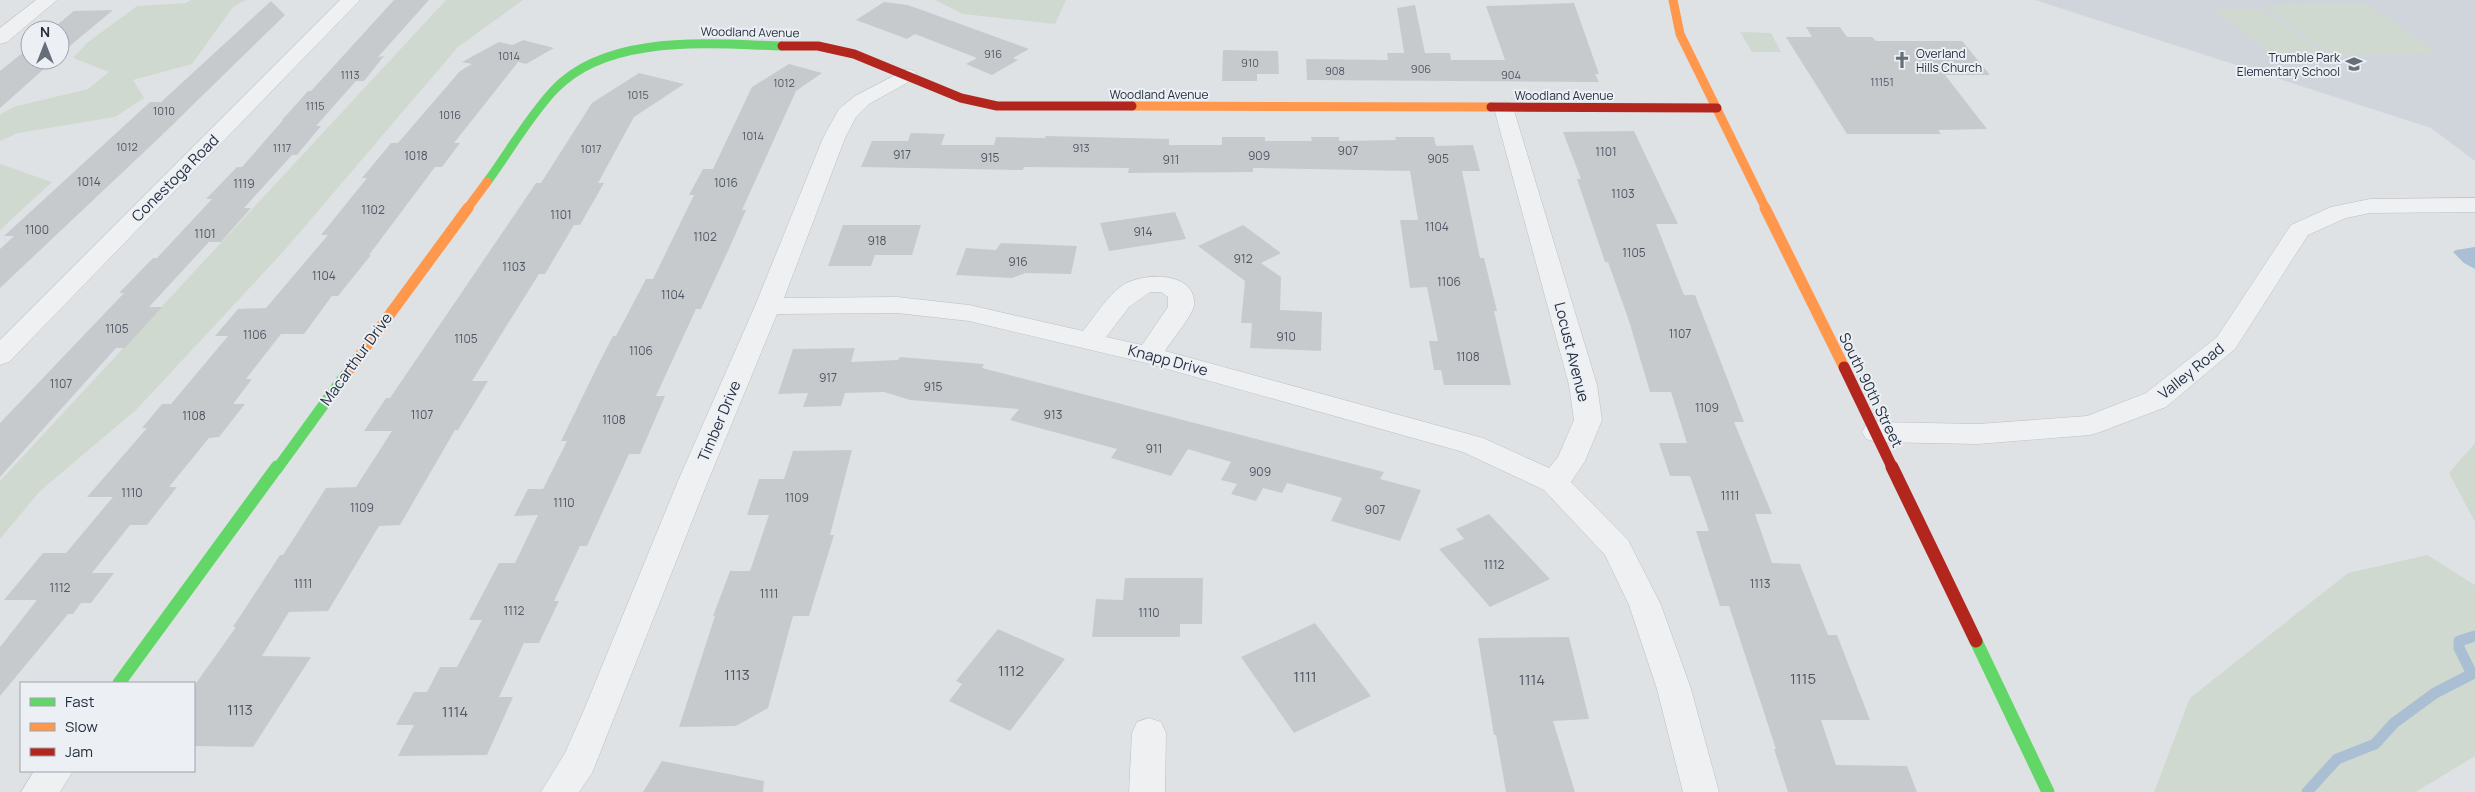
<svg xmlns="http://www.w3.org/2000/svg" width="2475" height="792" viewBox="0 0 2475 792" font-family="Manrope,sans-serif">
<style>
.built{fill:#d0d5dc}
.green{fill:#d0d9cf}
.water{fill:#aabfd3}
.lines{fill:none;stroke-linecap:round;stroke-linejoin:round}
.stream{stroke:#aabfd3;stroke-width:11}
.building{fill:#c7cacd}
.street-casing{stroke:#bdc0c3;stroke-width:1}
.street{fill:#eef0f2;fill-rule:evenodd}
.fast-far2{stroke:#63d668;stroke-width:9}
.fast-far1{stroke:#63d668;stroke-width:11}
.fast{stroke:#63d668;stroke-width:13}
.slow-far1{stroke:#ff974d;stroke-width:9}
.slow{stroke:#ff974d;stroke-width:11}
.jam-far2{stroke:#b3261e;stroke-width:9}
.jam-far1{stroke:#b3261e;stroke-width:11}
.jam{stroke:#b3261e;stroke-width:13}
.labels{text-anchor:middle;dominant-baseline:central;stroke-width:4;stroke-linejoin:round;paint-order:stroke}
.far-number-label{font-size:11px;fill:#4e5663}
.far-street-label{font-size:12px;fill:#252f3f;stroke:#ecf0f5}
.far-poi-label{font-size:12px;fill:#252f3f;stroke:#ecf0f5;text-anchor:start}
.number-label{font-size:12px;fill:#4e5663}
.street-label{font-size:15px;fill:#252f3f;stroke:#ecf0f5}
.near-number-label{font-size:15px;fill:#4e5663}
</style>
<rect width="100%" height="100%" fill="#dfe2e5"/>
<polygon class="built" points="2035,0 2475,0 2475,161 2431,128"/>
<g class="green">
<polygon points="191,0 246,0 233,7 192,64 133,80 144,98 115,117 18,133 0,141 0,115 13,107 88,89 109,72 73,58 87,43 137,6 186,3"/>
<polygon points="446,0 523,0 458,47 283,252 136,410 40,491 0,539 0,481"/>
<polygon points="935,0 1066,0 1055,24 963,14"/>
<polygon points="2366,3 2437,53 2331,55 2264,5"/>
<polygon points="2262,9 2332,58 2276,57 2215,10"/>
<polygon points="1740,32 1771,33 1781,52 1752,52"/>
<polygon points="0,164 52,182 0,230"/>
<polygon points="2475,443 2475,522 2449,473"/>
<polygon points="2427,555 2475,585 2475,756 2416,792 2154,792 2190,698 2348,573"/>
</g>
<polygon class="water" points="2475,247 2475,269 2464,263 2453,252 2456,250"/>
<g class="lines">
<polyline class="stream" points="2307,792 2337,759 2375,744 2394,723 2435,693 2472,674 2459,648 2459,641 2475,636"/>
</g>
<g class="building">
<polygon points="394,0 429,0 378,57 384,56 364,81 356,81 316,126 321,126 297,155 292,155 244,208 251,208 221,242 209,242 149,307 162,307 125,348 116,348 0,477 0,423 124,293 119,293 153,258 157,258 212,199 206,199 237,167 242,167 283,120 282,120 308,91 311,91"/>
<polygon points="271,1 285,15 160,137 0,288 0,249 14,236 4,236 150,102 161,102"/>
<polygon points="884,2 908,5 1029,49 1013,58 1018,60 992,75 966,64 977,58 915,34 907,39 856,20"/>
<polygon points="1574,3 1599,74 1595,74 1599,82 1307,80 1306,59 1388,60 1387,53 1404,53 1397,8 1415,5 1425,53 1450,53 1451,60 1505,60 1486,6"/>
<polygon points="113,10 65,50 60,55 60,30 51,30 74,11"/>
<polygon points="1806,27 1840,27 1847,37 1872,37 1876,41 1962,41 1990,75 1945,75 1987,129 1938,130 1941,134 1847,134 1786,37 1812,37"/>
<polygon points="523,40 554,48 526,64 518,62 454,143 460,143 442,167 435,167 369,255 371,255 338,296 332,296 304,334 281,334 246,379 252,379 233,404 245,404 219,437 209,438 169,487 177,487 147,525 130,525 92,573 114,573 91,603 81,603 73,614 68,614 0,696 0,647 37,600 4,600 43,553 66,553 113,497 87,497 147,428 142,428 162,404 171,404 228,336 215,336 238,309 266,308 328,235 321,235 367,178 362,178 391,143 398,143 460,71 472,64 462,62 499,42 513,45"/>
<polygon points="30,47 30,60 54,60 0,108 0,71"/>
<polygon points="1223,50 1278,51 1279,74 1257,74 1257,81 1222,81"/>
<polygon points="789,64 822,73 796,91 742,210 746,210 728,251 701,309 696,309 656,396 665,396 640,454 629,454 587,546 580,546 554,601 559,601 539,643 524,643 499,697 513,697 487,755 398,756 414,725 396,725 414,692 427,692 440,667 457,667 482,620 469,620 499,563 515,563 538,515 514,516 528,489 543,489 567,441 561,441 598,365 613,336 616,336 646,279 653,279 694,195 689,195 703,169 713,169 752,87"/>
<polygon points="639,73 684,84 634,117 598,183 604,183 580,225 574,225 545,274 539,274 472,381 488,381 458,430 455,430 400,525 379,526 328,611 289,612 262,656 311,657 253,747 194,746 194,686 236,627 233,627 280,555 283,555 326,488 356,487 392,431 364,431 386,398 390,398 536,183 541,183 592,103"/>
<polygon points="1634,131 1678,224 1656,224 1684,295 1695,295 1744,422 1734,422 1772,514 1755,514 1772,563 1800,564 1828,635 1837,635 1870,720 1821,720 1836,765 1907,766 1917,792 1788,792 1774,749 1776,749 1729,606 1720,606 1696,531 1709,531 1690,476 1670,476 1659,443 1687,443 1671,392 1650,392 1629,321 1608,262 1605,262 1577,179 1581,179 1563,132"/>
<polygon points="911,133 945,134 941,145 994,145 996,137 1045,138 1046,136 1169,139 1169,145 1222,145 1222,137 1265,137 1265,141 1312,141 1311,137 1339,137 1339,141 1396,140 1395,137 1434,137 1436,146 1473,145 1480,171 1462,171 1480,258 1484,258 1497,311 1494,311 1511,385 1444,385 1441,370 1434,370 1429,341 1438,341 1427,287 1410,288 1400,220 1418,220 1410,171 1253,168 1253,172 1128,173 1129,168 1024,167 1023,170 861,167 872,141 908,141"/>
<polygon points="1175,212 1186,239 1109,251 1100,223"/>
<polygon points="843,225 921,225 912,255 875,255 871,266 828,266"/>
<polygon points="1243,225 1281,253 1261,263 1281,277 1280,310 1322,312 1321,351 1250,348 1252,323 1241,323 1245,281 1198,246"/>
<polygon points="1001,243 1077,246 1071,274 1026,273 1012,278 956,275 966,248 996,250"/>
<polygon points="855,348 851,362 898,360 900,357 984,364 982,368 1384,472 1380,479 1421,490 1400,541 1331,521 1342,498 1287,483 1282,493 1263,488 1256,501 1231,494 1237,484 1221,480 1231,462 1188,449 1171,476 1111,458 1117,449 1010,420 1019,409 910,400 884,392 845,393 841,406 803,407 808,393 778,394 793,349"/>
<polygon points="852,450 830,535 834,535 809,616 793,616 768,708 736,726 679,727 715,616 713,616 730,571 750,571 769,515 747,515 759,479 784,479 793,451"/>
<polygon points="1489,514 1550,579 1490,607 1439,549 1464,539 1456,529"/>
<polygon points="1125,578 1203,578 1202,624 1180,624 1180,637 1092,637 1096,599 1123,600"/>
<polygon points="1315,623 1371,696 1294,733 1241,657"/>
<polygon points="998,629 1065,659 1010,731 949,701 962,684 956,681"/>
<polygon points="1569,637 1589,719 1553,721 1575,792 1506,792 1496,735 1494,735 1478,638"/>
<polygon points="662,761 764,781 763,792 643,792"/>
</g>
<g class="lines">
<g class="street-casing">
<g id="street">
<polygon points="36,0 57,0 7,42 0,44 0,28"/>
<polygon points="340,0 360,0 9,362 0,365 0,340"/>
<path d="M907,69L914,71L917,75L914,79L869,104L856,117L845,138L784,298L897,297L969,305L1083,331C1095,316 1107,296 1123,285C1143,272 1197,271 1194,305C1193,315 1171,341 1165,351L1483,438L1549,468L1558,457L1574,420L1569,385L1494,108L1498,104L1505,102L1512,104L1597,385L1602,420L1585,461L1571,482L1628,540L1661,605L1691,689L1719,792H1683L1657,689L1629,605L1605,555L1544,490L1463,452L1146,363L969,321L897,313L777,314L708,481L592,773L579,792H541L565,753L584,710L678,481L755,306L823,138L839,109L855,96ZM1150,292H1161L1168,297V307L1142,345L1106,337L1129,307Z"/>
<polygon points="2475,198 2475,212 2370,213 2346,218 2308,235 2235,349 2166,407 2100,432 2090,435 1978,444 1876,442 1866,439 1862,432 1866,425 1876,422 1978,424 2087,416 2146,393 2217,337 2291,225 2331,207 2370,199"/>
<polygon points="1149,718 1161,722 1166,733 1165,792 1129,792 1132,733 1137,722"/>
<polygon points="34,771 73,771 60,792 21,792"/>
</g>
</g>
<use href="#street" class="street"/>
<path class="fast-far2" d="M487,182C509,152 528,118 554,90C607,33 711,44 782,46"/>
<polyline class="fast-far1" points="277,469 346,374"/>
<g class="fast">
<polyline points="1976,641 2048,792"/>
<polyline points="119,683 277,467"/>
</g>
<g class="slow-far1">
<polyline points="1673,0 1680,34 1766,209"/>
<polyline points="1132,106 1491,107"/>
<polyline points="467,209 487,182"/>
</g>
<g class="slow">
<polyline points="1765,208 1844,367"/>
<polyline points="346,374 468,208"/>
</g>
<g class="jam-far2">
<polyline points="782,46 818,46 854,54 961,98 997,106 1132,106"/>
<polyline points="1491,107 1717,108"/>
</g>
<polyline class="jam-far1" points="1844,367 1893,469"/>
<polyline class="jam" points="1892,467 1976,641"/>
</g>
<defs>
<g id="church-bare" transform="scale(1.35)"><path d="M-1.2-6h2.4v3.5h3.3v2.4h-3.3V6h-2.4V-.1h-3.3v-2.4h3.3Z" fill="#666e79" stroke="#ecf0f5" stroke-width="2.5" paint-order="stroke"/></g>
<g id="school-bare" transform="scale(1.35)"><path d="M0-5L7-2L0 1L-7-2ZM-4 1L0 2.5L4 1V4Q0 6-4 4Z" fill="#666e79" stroke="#ecf0f5" stroke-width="2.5" paint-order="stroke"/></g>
</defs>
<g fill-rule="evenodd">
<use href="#church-bare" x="1902" y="60"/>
<use href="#school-bare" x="2354" y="64"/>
</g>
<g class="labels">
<g class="far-number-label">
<text x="993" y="53">916</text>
<text x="509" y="55">1014</text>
<text x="1250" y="62">910</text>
<text x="1421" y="68">906</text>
<text x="1335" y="70">908</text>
<text x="350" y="74">1113</text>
<text x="1511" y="74">904</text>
<text x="1882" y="81">11151</text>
<text x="784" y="82">1012</text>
<text x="638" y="94">1015</text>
<text x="315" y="105">1115</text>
<text x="164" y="110">1010</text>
<text x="450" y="114">1016</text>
<text x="753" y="135">1014</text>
<text x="127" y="146">1012</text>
<text x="282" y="147">1117</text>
<text x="1081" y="147">913</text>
<text x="591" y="148">1017</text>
</g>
<g class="far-street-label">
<text transform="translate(750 32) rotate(1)">Woodland Avenue</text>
<text x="1159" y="94">Woodland Avenue</text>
<text x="1564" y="95">Woodland Avenue</text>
</g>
<g class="far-poi-label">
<text x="1916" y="53">Overland<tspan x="1916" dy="14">Hills Church</tspan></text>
<text x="2340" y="57" text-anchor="end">Trumble Park<tspan x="2340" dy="14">Elementary School</tspan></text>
</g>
<g class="number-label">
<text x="1348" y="150">907</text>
<text x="1606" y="151">1101</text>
<text x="902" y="154">917</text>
<text x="416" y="155">1018</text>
<text x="1259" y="155">909</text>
<text x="990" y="157">915</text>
<text x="1438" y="158">905</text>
<text x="1171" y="159">911</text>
<text x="89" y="181">1014</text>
<text x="726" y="182">1016</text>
<text x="244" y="183">1119</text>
<text x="1623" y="193">1103</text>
<text x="373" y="209">1102</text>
<text x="561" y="214">1101</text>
<text x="1437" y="226">1104</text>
<text x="37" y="229">1100</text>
<text x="1143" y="231">914</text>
<text x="205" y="233">1101</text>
<text x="705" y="236">1102</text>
<text x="877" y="240">918</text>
<text x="1634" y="252">1105</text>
<text x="1243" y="258">912</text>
<text x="1018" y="261">916</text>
<text x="514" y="266">1103</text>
<text x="324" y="275">1104</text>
<text x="1449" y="281">1106</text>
<text x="673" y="294">1104</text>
<text x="117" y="328">1105</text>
<text x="1680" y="333">1107</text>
<text x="255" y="334">1106</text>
<text x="1286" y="336">910</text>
<text x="466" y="338">1105</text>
<text x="641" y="350">1106</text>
<text x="1468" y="356">1108</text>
<text x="828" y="377">917</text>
<text x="61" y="383">1107</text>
<text x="933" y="386">915</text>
<text x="1707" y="407">1109</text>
<text x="422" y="414">1107</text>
<text x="1053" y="414">913</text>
<text x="194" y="415">1108</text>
<text x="614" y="419">1108</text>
<text x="1154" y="448">911</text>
<text x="1260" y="471">909</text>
<text x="132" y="492">1110</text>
<text x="1730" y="495">1111</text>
<text x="797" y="497">1109</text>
<text x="564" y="502">1110</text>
<text x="362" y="507">1109</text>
<text x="1375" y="509">907</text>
<text x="1494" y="564">1112</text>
<text x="303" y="583">1111</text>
<text x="1760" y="583">1113</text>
<text x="60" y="587">1112</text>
<text x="769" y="593">1111</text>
<text x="514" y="610">1112</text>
<text x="1149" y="612">1110</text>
</g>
<g class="street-label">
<text transform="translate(175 178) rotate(-45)">Conestoga Road</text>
<text transform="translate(1572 352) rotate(76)">Locust Avenue</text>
<text transform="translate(356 359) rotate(-54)">Macarthur Drive</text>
<text transform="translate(1168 360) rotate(15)">Knapp Drive</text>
<text transform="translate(2191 371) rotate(-39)">Valley Road</text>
<text transform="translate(1871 390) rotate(64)">South 90th Street</text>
<text transform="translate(719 421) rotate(-67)">Timber Drive</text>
</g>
<g class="near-number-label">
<text x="1011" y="670">1112</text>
<text x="737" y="674">1113</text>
<text x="1305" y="676">1111</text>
<text x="1803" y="678">1115</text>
<text x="1532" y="679">1114</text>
<text x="240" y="709">1113</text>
<text x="455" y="711">1114</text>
</g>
</g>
<rect x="20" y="682" width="175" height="90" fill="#ecf0f5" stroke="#9ca3ac"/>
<rect x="30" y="698" width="25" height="8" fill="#63d668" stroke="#9ca3ac"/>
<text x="65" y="707" font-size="15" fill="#252f3f">Fast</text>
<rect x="30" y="723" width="25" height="8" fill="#ff974d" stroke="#9ca3ac"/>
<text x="65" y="732" font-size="15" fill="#252f3f">Slow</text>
<rect x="30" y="748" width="25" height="8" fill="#b3261e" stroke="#9ca3ac"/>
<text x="65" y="757" font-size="15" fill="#252f3f">Jam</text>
<g transform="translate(45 45)"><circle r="24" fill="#ecf0f5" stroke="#9ca3ac"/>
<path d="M0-4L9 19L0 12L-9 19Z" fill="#666e79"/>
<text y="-8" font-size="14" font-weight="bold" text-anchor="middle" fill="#252f3f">N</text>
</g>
</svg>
